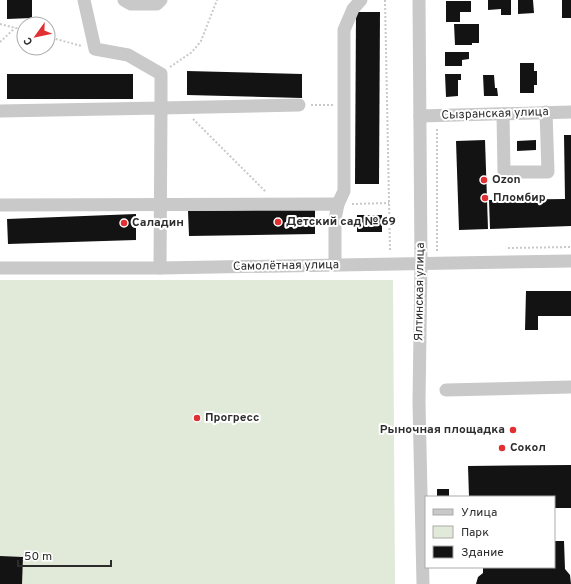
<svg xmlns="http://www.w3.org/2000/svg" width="571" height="584" viewBox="0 0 571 584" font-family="Overpass,sans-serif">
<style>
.green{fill:#e1ead9}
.building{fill:#131313}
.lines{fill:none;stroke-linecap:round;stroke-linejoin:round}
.path{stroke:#c9c9c9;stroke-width:2;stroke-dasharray:2 2;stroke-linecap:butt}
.minor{stroke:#c9c9c9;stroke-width:13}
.poi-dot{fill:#e12f32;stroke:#fff;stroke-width:1.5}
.labels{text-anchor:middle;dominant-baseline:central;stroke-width:4;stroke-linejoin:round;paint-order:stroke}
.street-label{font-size:12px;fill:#2c2c2c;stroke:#fff}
.poi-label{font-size:12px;font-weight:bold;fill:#2c2c2c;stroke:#fff;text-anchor:start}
</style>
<rect width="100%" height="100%" fill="#fff"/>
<polygon class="green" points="0,280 393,280 395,584 22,584 0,556"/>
<g class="building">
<polygon points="7,0 32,0 32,18 7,19"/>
<polygon points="488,0 511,0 511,15 501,15 501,9 488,10"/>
<polygon points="518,0 533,0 534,13 518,14"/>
<rect x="562" y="0" width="9" height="18"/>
<polygon points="446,1 471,1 471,12 460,12 460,22 446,22"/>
<polygon points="356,12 380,12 379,184 355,184"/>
<polygon points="454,24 479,24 479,43 472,43 472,45 455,45"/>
<polygon points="445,52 469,52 469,59 462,60 462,66 445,66"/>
<polygon points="520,63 534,63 534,71 537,71 537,85 534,85 534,93 520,93"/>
<polygon points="187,71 302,74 302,98 187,95"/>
<rect x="7" y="74" width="126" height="25"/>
<polygon points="445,74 461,74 461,80 458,80 458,96 446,97"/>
<polygon points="483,75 494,75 495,88 497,88 498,96 484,96"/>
<polygon points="564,135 571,135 571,226 490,229 489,200 565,199"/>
<polygon points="485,140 488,229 459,230 456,141"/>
<polygon points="536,140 536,150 517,151 517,141"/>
<polygon points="315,209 315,234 189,236 188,211"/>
<polygon points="136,214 136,240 8,244 7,219"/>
<rect x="357" y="215" width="25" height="17"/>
<polygon points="526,291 571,291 571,316 538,316 538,330 525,330"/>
<polygon points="571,465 571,508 554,508 554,497 469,497 468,466"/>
<rect x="437" y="489" width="12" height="8"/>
<polygon points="554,541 564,541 565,569 570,575 571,584 476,584 478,577 483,573 483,567 554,567"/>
<polygon points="0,556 23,557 22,584 0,584"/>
</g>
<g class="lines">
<g class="path">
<polyline points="385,0 390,250"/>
<polyline points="0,24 24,30"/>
<polyline points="48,37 82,46"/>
<polyline points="0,42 15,28"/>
<polyline points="170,67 192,52 201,41 217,0"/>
<polyline points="311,105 333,105"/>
<polyline points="193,119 266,192"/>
<polyline points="352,204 389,203"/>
<polyline points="508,248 571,247"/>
<polyline points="437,251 437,127"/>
</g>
<g class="minor">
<polyline points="84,0 95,49 128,55 161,74 161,108 299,105"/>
<polyline points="124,0 131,4 157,4 161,0"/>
<polyline points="419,0 421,263 419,402 423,584"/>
<polyline points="0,111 161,108 160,268"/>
<polyline points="503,114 504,172 548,172 546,112"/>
<polyline points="420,116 571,112"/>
<polyline points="338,204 344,191 344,30 353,9 361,0"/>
<polyline points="0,205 338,204 335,219 335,265"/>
<polyline points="0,268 160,268 571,261"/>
<polyline points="446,390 571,387"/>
</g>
</g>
<g class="poi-dot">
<circle cx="484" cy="180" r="4"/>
<circle cx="485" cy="198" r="4"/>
<circle cx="278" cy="222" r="4"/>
<circle cx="124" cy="223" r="4"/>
<circle cx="197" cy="418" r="4"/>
<circle cx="513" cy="430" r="4"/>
<circle cx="502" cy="448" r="4"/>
</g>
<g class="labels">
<g class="street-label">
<text transform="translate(495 114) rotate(-2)">Сызранская улица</text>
<text transform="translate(286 266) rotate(-1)">Самолётная улица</text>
<text transform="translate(420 292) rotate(-89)">Ялтинская улица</text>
</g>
<g class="poi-label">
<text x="492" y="180">Ozon</text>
<text x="493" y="198">Пломбир</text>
<text x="286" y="222">Детский сад № 69</text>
<text x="132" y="223">Саладин</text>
<text x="205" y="418">Прогресс</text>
<text x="505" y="430" text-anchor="end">Рыночная площадка</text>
<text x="510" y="448">Сокол</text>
</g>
</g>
<rect x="425" y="496" width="130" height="72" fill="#ffffff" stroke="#ababab"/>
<rect x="433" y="509" width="20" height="6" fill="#c9c9c9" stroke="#ababab"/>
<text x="461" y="516" font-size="12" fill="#2c2c2c">Улица</text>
<rect x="433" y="526" width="20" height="12" fill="#e1ead9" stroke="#ababab"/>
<text x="461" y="536" font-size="12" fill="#2c2c2c">Парк</text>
<rect x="433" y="546" width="20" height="12" fill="#131313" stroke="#ababab"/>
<text x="461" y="556" font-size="12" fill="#2c2c2c">Здание</text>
<g transform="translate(36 36) rotate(237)"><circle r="19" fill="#ffffff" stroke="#ababab"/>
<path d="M0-3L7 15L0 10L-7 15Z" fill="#e12f32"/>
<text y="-6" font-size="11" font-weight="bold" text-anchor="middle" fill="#2c2c2c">С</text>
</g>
<path d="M18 560v6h93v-6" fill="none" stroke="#2c2c2c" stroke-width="2"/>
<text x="24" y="560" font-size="12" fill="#2c2c2c" stroke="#ffffff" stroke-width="3" paint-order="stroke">50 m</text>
</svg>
